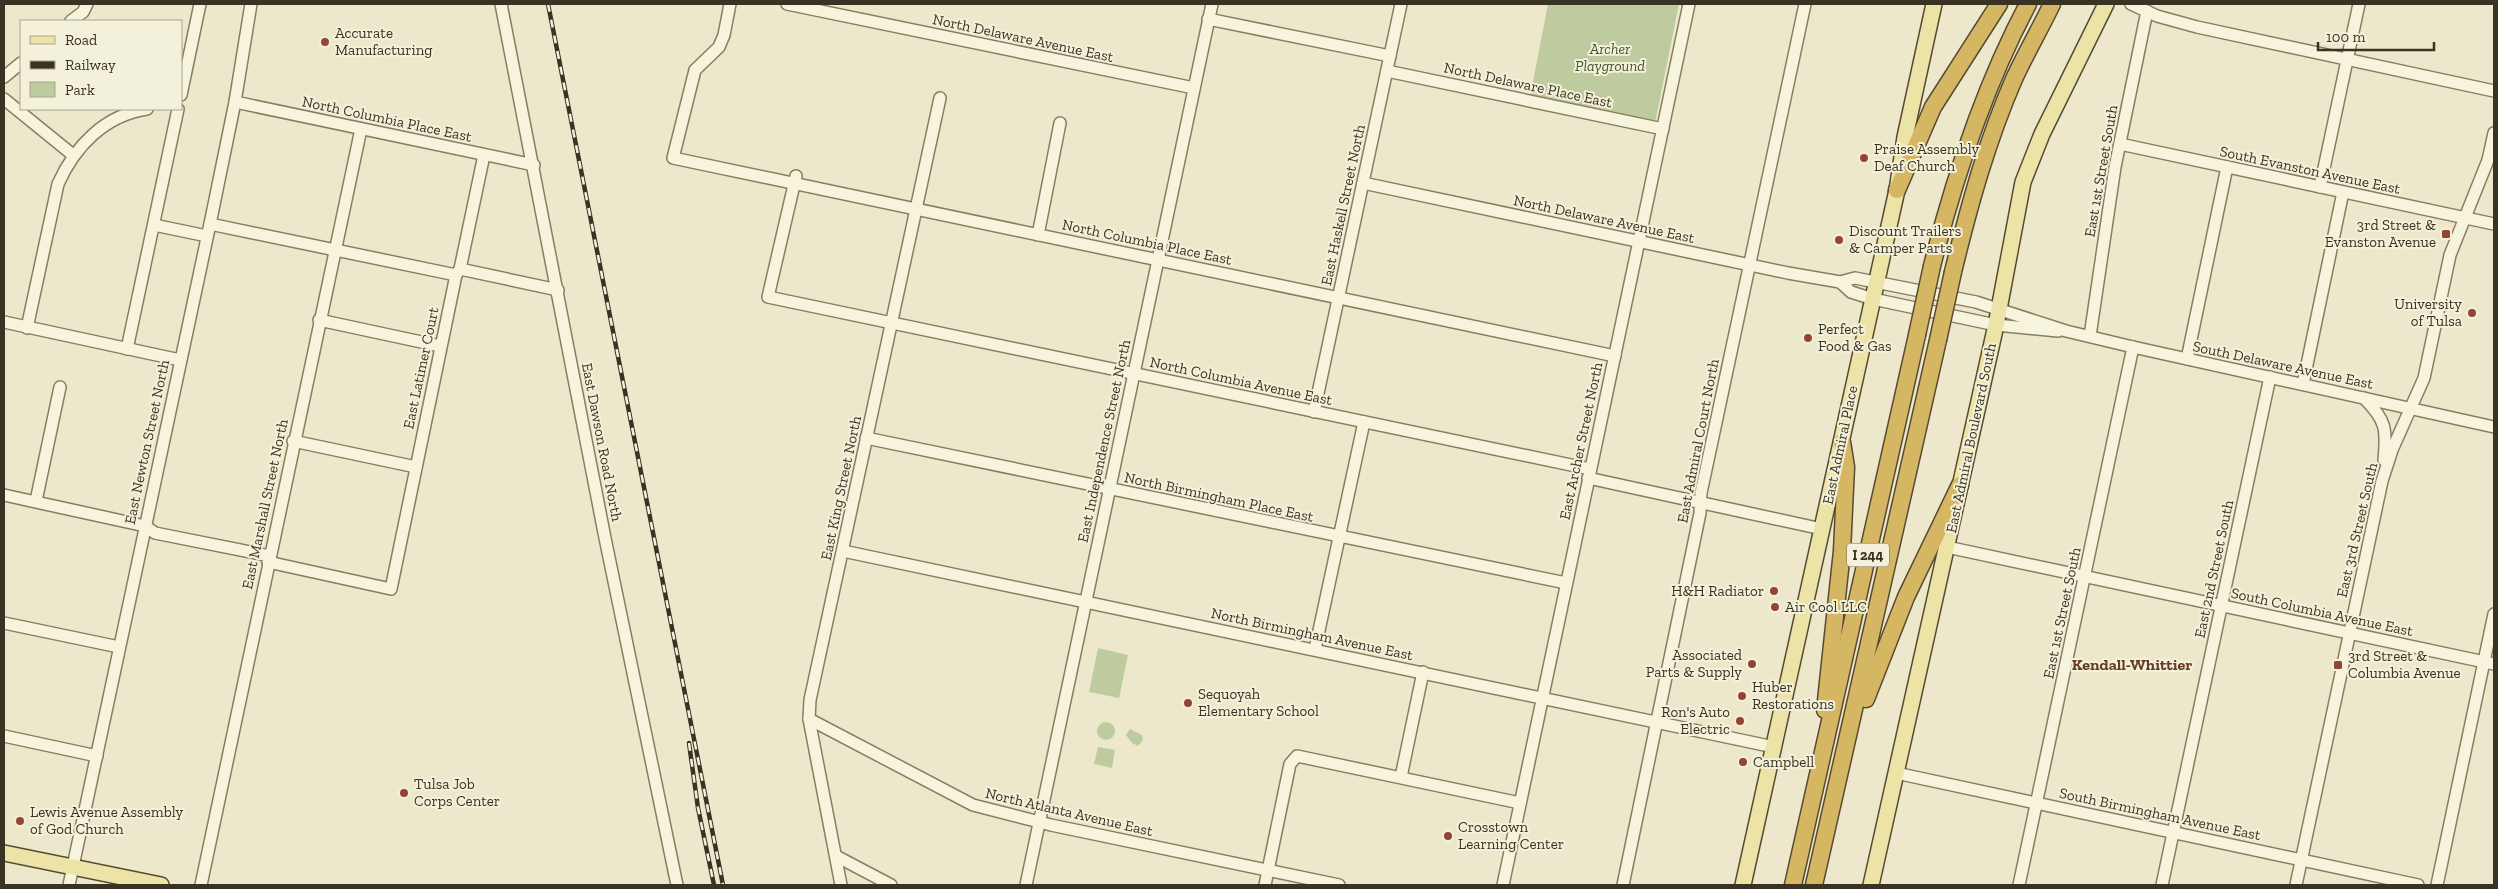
<svg xmlns="http://www.w3.org/2000/svg" width="2498" height="889" viewBox="0 0 2498 889" font-family="'Zilla Slab',serif">
<style>
.green{fill:#becb9f}
.lines{fill:none;stroke-linecap:round;stroke-linejoin:round}
.minor-casing{stroke:#897d60;stroke-width:14}
.major-casing{stroke:#574a33;stroke-width:18}
.highway-casing{stroke:#574a33;stroke-width:19}
.minor{stroke:#f7f4de;stroke-width:11}
.major{stroke:#ece3a6;stroke-width:15}
.highway{stroke:#d5b763;stroke-width:16}
.rail-casing{stroke:#3a3222;stroke-width:4.5}
.rail{stroke:#f4f1da;stroke-width:2.5;stroke-dasharray:8;stroke-linecap:butt}
.highway-bridge-casing{stroke:#574a33;stroke-width:19;stroke-linecap:butt}
.highway-bridge{stroke:#d5b763;stroke-width:16}
.poi-dot{fill:#944433;stroke:#f4f1da;stroke-width:2}
.labels{text-anchor:middle;dominant-baseline:central;stroke-width:4;stroke-linejoin:round;paint-order:stroke}
.shield{fill:#f4f1da;stroke:#726b59;stroke-width:1}
.shield-label{font-size:14px;font-weight:bold;fill:#3a3222}
.poi-label{font-size:15px;fill:#3a3222;stroke:#f4f1da;text-anchor:start}
.street-label{font-size:15px;fill:#3a3222;stroke:#f4f1da}
.park-label{font-size:15px;font-style:italic;fill:#43552a;stroke:#f4f1da}
.neighbourhood-label{font-size:16px;font-weight:bold;fill:#643d24;stroke:#f4f1da}
</style>
<rect width="100%" height="100%" fill="#ede8cb"/>
<g class="green">
<polygon points="1548,4 1679,4 1655,123 1530,97"/>
<polygon points="1098,648 1128,655 1119,698 1089,692"/>
<circle cx="1106" cy="731" r="9"/>
<polygon points="1130,729 1142,735 1143,740 1138,746 1132,743 1126,735"/>
<polygon points="1098,747 1115,750 1112,768 1094,764"/>
</g>
<g class="lines">
<g class="minor-casing">
<g id="minor">
<polyline points="501,4 605,538 677,885"/>
<polyline points="730,4 724,35 719,47 695,70 673,158 1615,356"/>
<polyline points="787,4 1194,88"/>
<polyline points="2131,4 2157,16 2197,27 2494,91"/>
<polyline points="1208,19 1390,56"/>
<polyline points="71,21 83,12 87,4"/>
<polyline points="1387,71 1663,129"/>
<polyline points="4,77 21,63"/>
<polyline points="181,95 200,4"/>
<polyline points="4,99 73,155"/>
<polyline points="235,102 534,165"/>
<polyline points="2120,144 2494,224"/>
<polyline points="796,176 768,297 1590,469"/>
<polyline points="1363,183 1788,273 1840,282 1855,278 1976,302 2066,331 2133,347 2494,427"/>
<polyline points="2320,187 2359,4"/>
<polyline points="210,224 456,275"/>
<polyline points="154,225 207,236"/>
<polyline points="1038,235 1060,123"/>
<polyline points="460,269 558,290"/>
<polyline points="1840,282 1851,292 1873,299 1996,325 2058,331"/>
<polyline points="319,320 440,346"/>
<polyline points="4,322 180,360"/>
<path d="M27,328L58,184C75,146 105,115 147,109"/>
<polyline points="2090,336 2115,167 2147,11"/>
<polyline points="127,349 178,109"/>
<polyline points="2187,359 2227,167"/>
<polyline points="2303,384 2343,192"/>
<path d="M2364,398C2386,420 2387,429 2384,460"/>
<polyline points="1314,412 1401,4"/>
<polyline points="866,438 1566,583"/>
<polyline points="293,441 416,467"/>
<polyline points="1588,478 1822,529"/>
<polyline points="4,495 145,526 155,533 270,556"/>
<polyline points="36,501 60,387"/>
<polyline points="1947,547 2494,664"/>
<polyline points="843,551 1774,747"/>
<polyline points="268,562 391,589 456,275 460,269 484,155"/>
<polyline points="4,623 119,647"/>
<polyline points="1315,649 1364,422"/>
<polyline points="809,719 973,805 1051,825 1339,885"/>
<polyline points="4,736 97,756"/>
<polyline points="1896,773 2418,885"/>
<polyline points="1401,777 1423,672"/>
<polyline points="836,856 891,885"/>
<polyline points="69,885 210,224 235,102 251,4"/>
<polyline points="201,885 361,129"/>
<polyline points="841,885 809,719 810,700 940,98"/>
<polyline points="1026,885 1212,4"/>
<polyline points="1265,885 1290,764 1297,756 1520,803"/>
<polyline points="1503,885 1689,4"/>
<polyline points="1623,885 1700,513 1701,493 1805,4"/>
<polyline points="2019,885 2133,347"/>
<polyline points="2162,885 2270,377"/>
<polyline points="2296,885 2382,481 2392,450 2424,378 2450,255 2488,160 2494,133"/>
<polyline points="2437,885 2494,614"/>
</g>
</g>
<g class="major-casing">
<g id="major">
<polyline points="4,853 161,885"/>
<polyline points="1743,885 1897,190 1905,137 1934,4"/>
<polyline points="1871,885 1996,325 2023,182 2042,134 2106,4"/>
</g>
</g>
<g class="highway-casing">
<g id="highway">
<polyline points="1897,190 1933,107 1999,4"/>
<path d="M1932,266C1955,175 1984,87 2028,4"/>
<path d="M1953,272C1969,206 1987,141 2014,79C2026,53 2040,29 2052,4"/>
<polyline points="1866,699 1906,597 1960,485"/>
<polyline points="1825,710 1842,551 1846,467 1842,442"/>
<polyline points="1793,885 1917,335"/>
<polyline points="1814,885 1938,340"/>
</g>
</g>
<use href="#minor" class="minor"/>
<use href="#major" class="major"/>
<use href="#highway" class="highway"/>
<g class="rail-casing">
<g id="rail">
<polyline points="548,4 723,885"/>
<polyline points="689,743 698,808 714,885"/>
</g>
</g>
<use href="#rail" class="rail"/>
<g class="highway-bridge-casing">
<g id="highway-bridge">
<polyline points="1917,335 1932,266"/>
<polyline points="1938,340 1953,272"/>
</g>
</g>
<use href="#highway-bridge" class="highway-bridge"/>
</g>
<g class="poi-dot">
<circle cx="325" cy="42" r="5"/>
<circle cx="1864" cy="158" r="5"/>
<rect x="2441" y="229" width="10" height="10" rx="2.5"/>
<circle cx="1839" cy="240" r="5"/>
<circle cx="2472" cy="313" r="5"/>
<circle cx="1808" cy="338" r="5"/>
<circle cx="1774" cy="591" r="5"/>
<circle cx="1775" cy="607" r="5"/>
<circle cx="1752" cy="664" r="5"/>
<rect x="2333" y="660" width="10" height="10" rx="2.5"/>
<circle cx="1742" cy="696" r="5"/>
<circle cx="1188" cy="703" r="5"/>
<circle cx="1740" cy="721" r="5"/>
<circle cx="1743" cy="762" r="5"/>
<circle cx="404" cy="793" r="5"/>
<circle cx="20" cy="821" r="5"/>
<circle cx="1448" cy="836" r="5"/>
</g>
<g class="labels">
<rect class="shield" x="1847" y="543.5" width="42" height="23" rx="4"/>
<g class="shield-label">
<text x="1868" y="555">I 244</text>
</g>
<g class="poi-label">
<text x="335" y="33">Accurate<tspan x="335" dy="17">Manufacturing</tspan></text>
<text x="1874" y="149">Praise Assembly<tspan x="1874" dy="17">Deaf Church</tspan></text>
<text x="2436" y="225" text-anchor="end">3rd Street &amp;<tspan x="2436" dy="17">Evanston Avenue</tspan></text>
<text x="1849" y="231">Discount Trailers<tspan x="1849" dy="17">&amp; Camper Parts</tspan></text>
<text x="2462" y="304" text-anchor="end">University<tspan x="2462" dy="17">of Tulsa</tspan></text>
<text x="1818" y="329">Perfect<tspan x="1818" dy="17">Food &amp; Gas</tspan></text>
<text x="1764" y="591" text-anchor="end">H&amp;H Radiator</text>
<text x="1785" y="607">Air Cool LLC</text>
<text x="1742" y="655" text-anchor="end">Associated<tspan x="1742" dy="17">Parts &amp; Supply</tspan></text>
<text x="2348" y="656">3rd Street &amp;<tspan x="2348" dy="17">Columbia Avenue</tspan></text>
<text x="1752" y="687">Huber<tspan x="1752" dy="17">Restorations</tspan></text>
<text x="1198" y="694">Sequoyah<tspan x="1198" dy="17">Elementary School</tspan></text>
<text x="1730" y="712" text-anchor="end">Ron's Auto<tspan x="1730" dy="17">Electric</tspan></text>
<text x="1753" y="762">Campbell</text>
<text x="414" y="784">Tulsa Job<tspan x="414" dy="17">Corps Center</tspan></text>
<text x="30" y="812">Lewis Avenue Assembly<tspan x="30" dy="17">of God Church</tspan></text>
<text x="1458" y="827">Crosstown<tspan x="1458" dy="17">Learning Center</tspan></text>
</g>
<g class="street-label">
<text transform="translate(1023 38) rotate(12)">North Delaware Avenue East</text>
<text transform="translate(1528 85) rotate(12)">North Delaware Place East</text>
<text transform="translate(387 119) rotate(12)">North Columbia Place East</text>
<text transform="translate(2310 170) rotate(12)">South Evanston Avenue East</text>
<text transform="translate(2101 171) rotate(-80)">East 1st Street South</text>
<text transform="translate(1343 205) rotate(-78)">East Haskell Street North</text>
<text transform="translate(1604 219) rotate(12)">North Delaware Avenue East</text>
<text transform="translate(1147 242) rotate(12)">North Columbia Place East</text>
<text transform="translate(2283 365) rotate(12)">South Delaware Avenue East</text>
<text transform="translate(421 368) rotate(-78)">East Latimer Court</text>
<text transform="translate(1241 381) rotate(12)">North Columbia Avenue East</text>
<text transform="translate(1971 438) rotate(-78)">East Admiral Boulevard South</text>
<text transform="translate(1104 441) rotate(-78)">East Independence Street North</text>
<text transform="translate(1581 441) rotate(-78)">East Archer Street North</text>
<text transform="translate(1698 441) rotate(-79)">East Admiral Court North</text>
<text transform="translate(147 442) rotate(-78)">East Newton Street North</text>
<text transform="translate(602 442) rotate(79)">East Dawson Road North</text>
<text transform="translate(1840 445) rotate(-78)">East Admiral Place</text>
<text transform="translate(841 488) rotate(-78)">East King Street North</text>
<text transform="translate(1219 497) rotate(12)">North Birmingham Place East</text>
<text transform="translate(265 504) rotate(-78)">East Marshall Street North</text>
<text transform="translate(2357 530) rotate(-77)">East 3rd Street South</text>
<text transform="translate(2214 569) rotate(-78)">East 2nd Street South</text>
<text transform="translate(2322 612) rotate(12)">South Columbia Avenue East</text>
<text transform="translate(2062 613) rotate(-78)">East 1st Street South</text>
<text transform="translate(1312 634) rotate(12)">North Birmingham Avenue East</text>
<text transform="translate(1069 812) rotate(13)">North Atlanta Avenue East</text>
<text transform="translate(2160 814) rotate(12)">South Birmingham Avenue East</text>
</g>
<g class="park-label">
<text x="1610" y="49">Archer<tspan x="1610" dy="17">Playground</tspan></text>
</g>
<g class="neighbourhood-label">
<text x="2132" y="664">Kendall-Whittier</text>
</g>
</g>
<rect width="2498" height="889" fill="none" stroke="#3a3222" stroke-width="10"/>
<rect x="20" y="20" width="162" height="90" fill="#f4f1da" stroke="#aaa590"/>
<rect x="30" y="36" width="25" height="8" fill="#ece3a6" stroke="#aaa590"/>
<text x="65" y="45" font-size="15" fill="#3a3222">Road</text>
<rect x="30" y="61" width="25" height="8" fill="#3a3222" stroke="#aaa590"/>
<text x="65" y="70" font-size="15" fill="#3a3222">Railway</text>
<rect x="30" y="82" width="25" height="15" fill="#becb9f" stroke="#aaa590"/>
<text x="65" y="95" font-size="15" fill="#3a3222">Park</text>
<path d="M2318 42v8h116v-8" fill="none" stroke="#3a3222" stroke-width="2.5"/>
<text x="2326" y="42" font-size="15" fill="#3a3222" stroke="#f4f1da" stroke-width="4" paint-order="stroke">100 m</text>
</svg>
